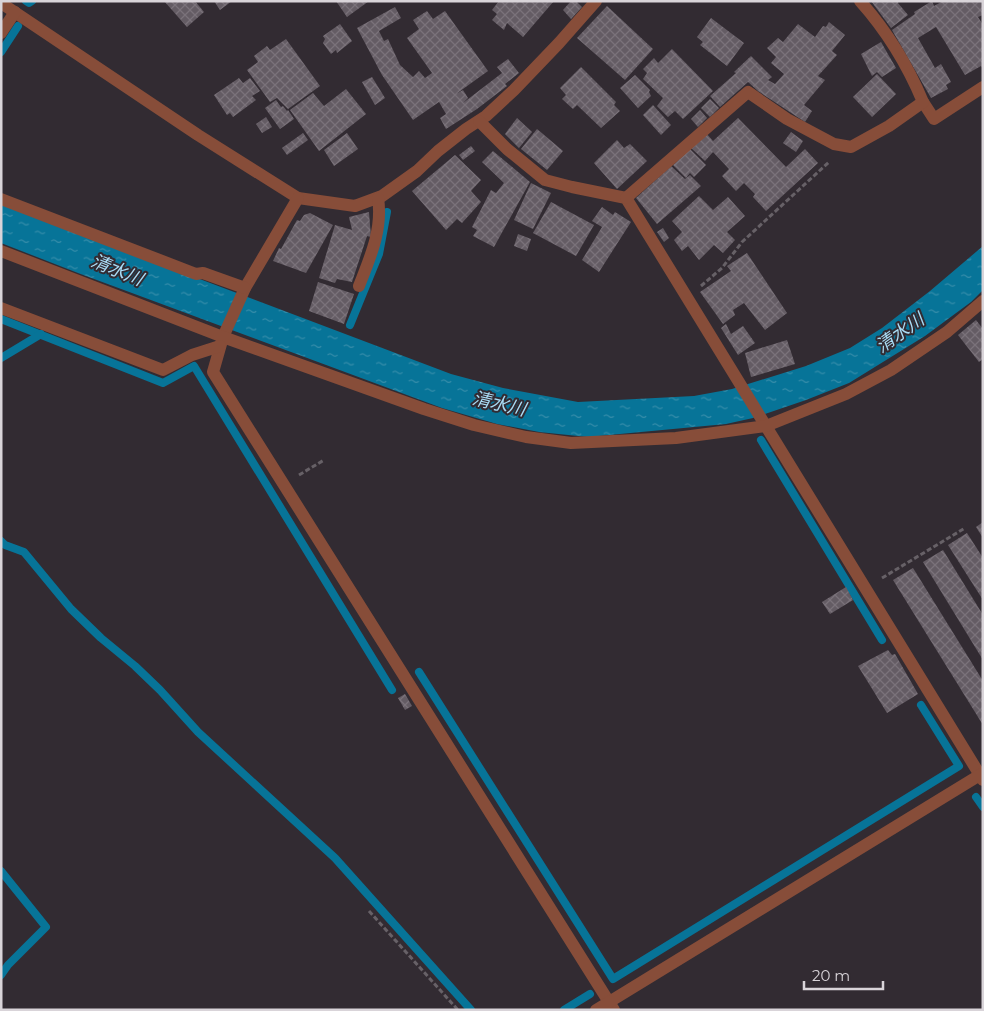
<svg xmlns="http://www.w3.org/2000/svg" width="984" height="1011" viewBox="0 0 984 1011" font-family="Montserrat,'Noto Sans JP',sans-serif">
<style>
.water{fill:url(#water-ripples)}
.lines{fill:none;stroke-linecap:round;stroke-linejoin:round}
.stream{stroke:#077498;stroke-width:8}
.building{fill:url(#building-cross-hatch)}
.path{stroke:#676167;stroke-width:3;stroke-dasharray:5 2.5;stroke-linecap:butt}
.street{stroke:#874d39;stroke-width:12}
.labels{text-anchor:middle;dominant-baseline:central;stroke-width:4;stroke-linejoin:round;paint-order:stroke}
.water-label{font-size:18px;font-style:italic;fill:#a9dcf5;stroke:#322b32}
</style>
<defs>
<pattern id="water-ripples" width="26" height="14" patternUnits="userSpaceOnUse" patternTransform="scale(1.25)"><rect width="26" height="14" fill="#077498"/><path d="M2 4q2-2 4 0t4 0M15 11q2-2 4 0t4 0" fill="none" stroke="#368daa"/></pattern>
<pattern id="building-cross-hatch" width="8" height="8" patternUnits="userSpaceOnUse" patternTransform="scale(1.25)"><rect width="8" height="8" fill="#645c64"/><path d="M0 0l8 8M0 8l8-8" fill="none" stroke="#7a727a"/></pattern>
</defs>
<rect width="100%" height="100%" fill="#322b32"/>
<polygon class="water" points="1,204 451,374 503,388 578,402 694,396 732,389 806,366 850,348 882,328 930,291 983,246 983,290 971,302 925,336 849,383 806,400 753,418 726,424 588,437 539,432 497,424 442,408 78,273 1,243"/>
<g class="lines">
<g class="stream">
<polyline points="26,1 29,3 32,1"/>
<polyline points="1,52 18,26"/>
<polyline points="1,319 163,383 194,366 392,690"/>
<polyline points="350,325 379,254 387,212"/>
<polyline points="1,358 41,334"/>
<polyline points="761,440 882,640"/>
<polyline points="1,541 5,545 24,552 71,609 101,638 135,666 160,690 198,732 335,858 471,1010"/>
<polyline points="419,672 613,979 959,766 921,705"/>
<polyline points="976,797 983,807"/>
<polyline points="1,871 46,927 8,965 1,975"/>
<polyline points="564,1010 590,994"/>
</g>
</g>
<g class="building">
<polygon points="164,1 195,1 204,12 187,27"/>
<polygon points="214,1 232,1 220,10"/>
<polygon points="336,1 369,1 347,17"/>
<polygon points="499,1 554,1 523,37 507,23 504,30 492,20 497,14 492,10"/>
<polygon points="571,1 576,1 582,7 571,19 563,10"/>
<polygon points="871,1 899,1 898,3 908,15 891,28"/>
<polygon points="932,1 934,6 943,1 983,1 983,15 978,17 983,25 983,69 981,66 965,75 936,27 918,38 935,68 941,64 951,82 946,85 948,89 931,98 892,30 915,14 914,12"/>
<polygon points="607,6 653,49 625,80 577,38"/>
<polygon points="395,7 401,18 379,31 384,41 388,39 400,65 413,77 419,71 425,78 432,73 407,38 419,29 413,20 427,11 433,19 445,11 488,71 456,94 463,90 468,98 463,103 502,73 497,67 508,59 519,73 505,84 507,86 477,109 446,129 440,118 446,114 439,102 413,120 382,75 357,28"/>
<polygon points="711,18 744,43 727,66 700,45 703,42 697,37"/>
<polygon points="829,22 845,35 832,51 837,55 818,76 825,80 804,105 812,111 805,122 758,91 748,82 720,107 710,96 736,73 734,72 751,56 772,77 768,80 775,84 784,74 771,63 776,57 767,48 778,38 783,42 798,24 815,37 823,26 826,27"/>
<polygon points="340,24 352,41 337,53 336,50 331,54 323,43 325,39 323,36"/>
<polygon points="286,39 320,86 288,109 277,98 270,102 247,70 258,62 254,56 267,46 270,50"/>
<polygon points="881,42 896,68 882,77 877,72 872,76 861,54"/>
<polygon points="672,49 713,91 683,119 675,111 668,117 657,106 663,98 643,79 647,73 643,69 654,58 658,63"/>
<polygon points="581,67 616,102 614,105 620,111 601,128 577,105 573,109 562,99 566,95 560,88"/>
<polygon points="877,74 896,94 872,117 853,97"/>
<polygon points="635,75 650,90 649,92 651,96 638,108 620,88"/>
<polygon points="372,77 385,98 375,105 362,82"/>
<polygon points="239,78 243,83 250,78 260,91 252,96 256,100 233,117 230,113 227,115 214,95"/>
<polygon points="346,89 366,114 319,151 290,110 313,93 324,106"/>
<polygon points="710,99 719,108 710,117 701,108"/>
<polygon points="276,100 281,107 283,106 287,111 288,110 294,119 280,129 265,108"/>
<polygon points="653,105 671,125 661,135 643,115"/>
<polygon points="700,110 707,118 698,127 691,119"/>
<polygon points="266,117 272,127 262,133 256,124"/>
<polygon points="517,118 532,132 519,148 505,134"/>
<polygon points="738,118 786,167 805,149 818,163 766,211 753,197 755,194 744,183 736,191 722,176 729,169 713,152 705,161 691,148 706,133 713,141"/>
<polygon points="537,129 563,151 547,170 521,149"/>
<polygon points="791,132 803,141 796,152 783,143"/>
<polygon points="303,133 308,140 287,155 282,148"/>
<polygon points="347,133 358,149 334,166 324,150"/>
<polygon points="617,140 624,148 630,144 647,161 617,189 594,163"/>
<polygon points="471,146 475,151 463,160 459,155"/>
<polygon points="690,149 706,165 694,177 690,173 686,178 673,165"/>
<polygon points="493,151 530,182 494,247 473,236 477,230 472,227 491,190 496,193 504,183 482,162"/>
<polygon points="455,155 481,180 471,191 481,202 462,223 457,219 446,230 412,191"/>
<polygon points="671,166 685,179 690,175 701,186 657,224 636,198"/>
<polygon points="531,183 551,193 533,229 514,220"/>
<polygon points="699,196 713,210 728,197 745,216 727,232 735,240 723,253 714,245 699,260 688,246 682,251 674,240 682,232 672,221"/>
<polygon points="551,202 594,225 576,256 533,233"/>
<polygon points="602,207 613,215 615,212 631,222 599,272 582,260 602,227 592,221"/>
<polygon points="369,212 371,237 367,236 352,282 337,279 335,283 319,278 335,225 352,230 349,217"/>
<polygon points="310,213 333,225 306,273 273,261 279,248 281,249 297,220 300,221 304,215"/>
<polygon points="663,228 669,238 664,242 657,232"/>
<polygon points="518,234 531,239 527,251 514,246"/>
<polygon points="747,253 787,313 765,330 744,303 733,310 735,315 723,324 700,292 731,271 727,266"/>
<polygon points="318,282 354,294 344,324 309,311"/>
<polygon points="976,320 983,329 983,359 979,362 958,335"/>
<polygon points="726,324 731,334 743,326 755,343 738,355 721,328"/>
<polygon points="787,340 795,364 751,377 745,353"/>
<polygon points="983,522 983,538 976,527"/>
<polygon points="967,533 983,558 983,600 948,545"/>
<polygon points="943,550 983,615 983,660 923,562"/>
<polygon points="913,568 983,681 983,725 893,580"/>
<polygon points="846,587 853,600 830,614 822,602"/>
<polygon points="888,650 892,655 895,654 918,694 887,713 858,666"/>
<polygon points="405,694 412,706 405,710 398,698"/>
</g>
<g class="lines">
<g class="path">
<polyline points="701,286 722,268 742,242 829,162"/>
<polyline points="299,475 324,460"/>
<polyline points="882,578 965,528"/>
<polyline points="369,911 458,1010"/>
</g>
<g class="street">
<polyline points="1,3 198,135 298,198 355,206 382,196 417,171 438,151 466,129 486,116 514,90 559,43 596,1"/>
<polyline points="1,33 15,12"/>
<polyline points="923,102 934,119 983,87"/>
<polyline points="479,121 507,149 545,180 572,187 626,198 983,780"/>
<polyline points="298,198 245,288 223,337 213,372 614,1010"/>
<path d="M626,198L748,92L787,119L834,144L851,147L889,126L923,102C908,66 886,30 860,1"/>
<polyline points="1,199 196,274 203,273 245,288"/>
<polyline points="1,251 223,337 424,409 474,425 526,437 571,443 676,438 766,426 846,394 891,370 947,332 983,301"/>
<path d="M359,286C370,258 383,229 378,198"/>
<polyline points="1,308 163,370 192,355 220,346"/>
<polyline points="596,1010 983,773"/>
</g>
</g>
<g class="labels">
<g class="water-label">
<text transform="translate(117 270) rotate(22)">清水川</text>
<text transform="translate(900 333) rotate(-35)">清水川</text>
<text transform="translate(499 404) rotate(13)">清水川</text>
</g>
</g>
<rect width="984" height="1011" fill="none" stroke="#d9d4d9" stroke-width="5"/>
<path d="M804 981v8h79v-8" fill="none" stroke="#d9d4d9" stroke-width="2.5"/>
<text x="812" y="981" font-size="15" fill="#d9d4d9" stroke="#322b32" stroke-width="4" paint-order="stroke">20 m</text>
</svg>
